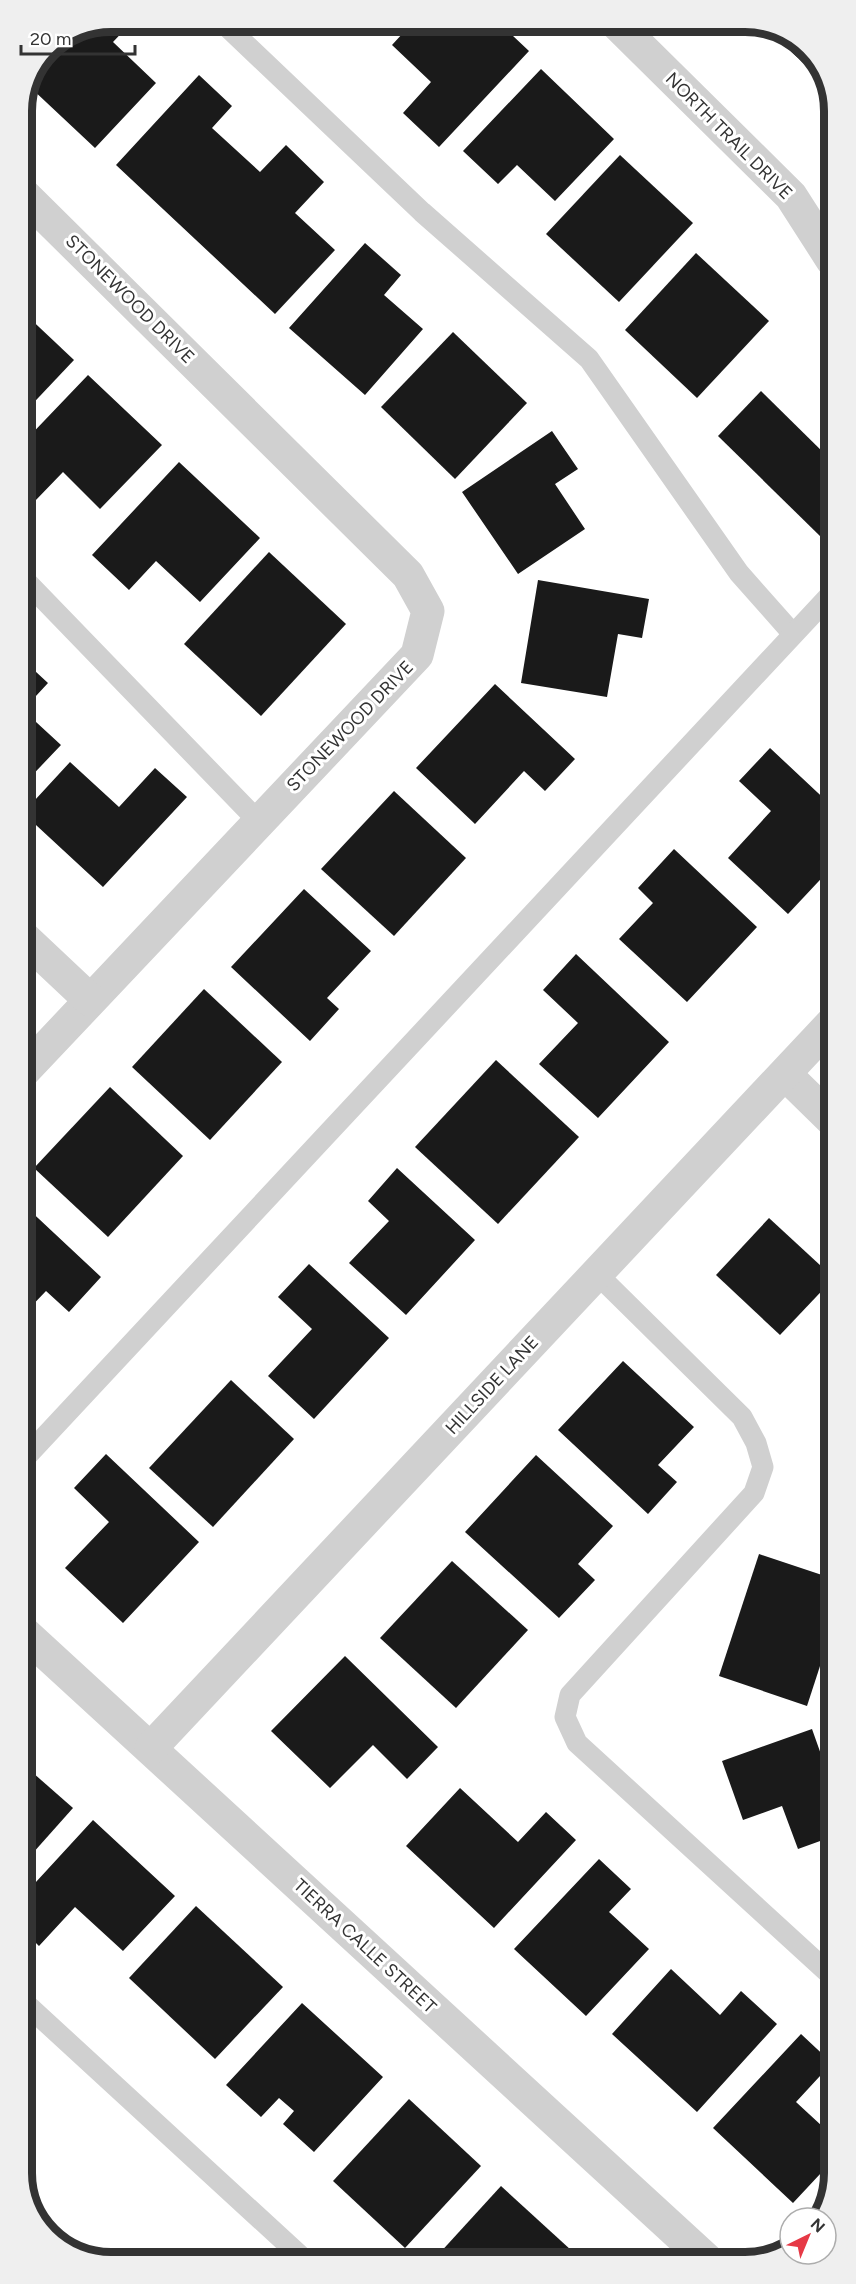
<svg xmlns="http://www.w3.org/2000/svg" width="856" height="2284" viewBox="0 0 856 2284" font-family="Figtree,sans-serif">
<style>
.building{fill:#1a1a1a}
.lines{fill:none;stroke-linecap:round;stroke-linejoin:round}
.lane{stroke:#d0d0d0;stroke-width:21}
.street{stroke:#d0d0d0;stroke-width:33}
.labels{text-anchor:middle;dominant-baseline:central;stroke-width:6;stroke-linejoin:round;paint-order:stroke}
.street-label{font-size:18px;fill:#333;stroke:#fff}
.rim{fill:none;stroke:#333;stroke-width:8}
</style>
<rect width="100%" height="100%" fill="#fff"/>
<g class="building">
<polygon points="111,21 133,21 113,42 156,83 95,148 30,87 48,47"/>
<polygon points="365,21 393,21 379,35"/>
<polygon points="414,21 497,21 529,51 439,147 403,113 431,82 392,45"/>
<polygon points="765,27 804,43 832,90"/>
<polygon points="541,69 614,139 555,201 517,165 498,184 463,151"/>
<polygon points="199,75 232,106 212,128 260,172 286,145 324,182 295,213 335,250 275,314 116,165"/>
<polygon points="620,155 693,223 619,302 546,234"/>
<polygon points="365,243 401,275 384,295 423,329 365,395 289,328"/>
<polygon points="696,253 769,321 697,398 625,330"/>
<polygon points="21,310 74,360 22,415"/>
<polygon points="453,332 527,403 455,479 381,407"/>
<polygon points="88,375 162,445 100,509 63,472 35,501 22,488 22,444"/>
<polygon points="761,391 832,461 833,528 822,538 718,436"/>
<polygon points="552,431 578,469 555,484 585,529 518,574 462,492"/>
<polygon points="179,462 260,538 200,602 156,561 129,590 92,555"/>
<polygon points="269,552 346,624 261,716 184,644"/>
<polygon points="538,580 649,599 642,638 618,634 607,697 521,683"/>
<polygon points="22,659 48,683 23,710 61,745 22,786"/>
<polygon points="495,684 575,759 545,791 524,771 475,824 416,768"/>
<polygon points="770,748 833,807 833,866 788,914 728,858 771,811 739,781"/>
<polygon points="833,754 833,770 825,762"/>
<polygon points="70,762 119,807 155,768 187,797 103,887 23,813"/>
<polygon points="394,791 466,858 394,936 321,869"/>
<polygon points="674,849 757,927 687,1002 619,939 653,903 638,888"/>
<polygon points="304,889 371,951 327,998 339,1009 310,1041 231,967"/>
<polygon points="576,954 669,1042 598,1118 539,1064 578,1023 543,990"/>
<polygon points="204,989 282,1062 210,1140 132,1067"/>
<polygon points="496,1060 579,1137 498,1224 415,1147"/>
<polygon points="110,1087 183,1156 108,1237 34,1168"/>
<polygon points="397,1168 475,1240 406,1315 349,1263 389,1221 368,1201"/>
<polygon points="23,1204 101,1277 69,1312 46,1291 23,1315"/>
<polygon points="769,1218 834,1278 780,1335 716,1275"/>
<polygon points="309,1264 389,1338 314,1419 268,1376 312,1329 278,1297"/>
<polygon points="834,1323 834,1346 822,1335"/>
<polygon points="623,1361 694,1427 658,1465 677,1482 648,1514 558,1430"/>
<polygon points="231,1380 294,1439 213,1527 149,1468"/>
<polygon points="106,1454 199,1542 123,1623 65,1568 109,1522 74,1488"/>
<polygon points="536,1455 613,1526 578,1564 595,1580 559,1618 465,1532"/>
<polygon points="759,1554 834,1579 834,1623 807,1706 719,1676"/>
<polygon points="452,1561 528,1630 456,1708 380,1638"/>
<polygon points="345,1656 438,1747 407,1779 373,1745 330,1788 271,1731"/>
<polygon points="812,1729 834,1791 834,1836 798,1849 782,1806 743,1820 722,1761"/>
<polygon points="24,1765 73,1808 24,1863"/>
<polygon points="460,1788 518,1842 546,1812 576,1840 494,1928 406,1846"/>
<polygon points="93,1820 175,1896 123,1951 75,1907 39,1946 24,1931 24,1895"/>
<polygon points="599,1859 631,1889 609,1912 649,1949 586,2016 514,1949"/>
<polygon points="196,1906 283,1987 215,2059 129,1978"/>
<polygon points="671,1969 720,2015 741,1991 777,2024 697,2112 612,2034"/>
<polygon points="302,2003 383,2077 314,2152 283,2124 294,2111 279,2098 261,2117 226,2085"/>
<polygon points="801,2034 832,2063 796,2102 835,2138 835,2158 793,2203 713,2128"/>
<polygon points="409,2099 481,2166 405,2248 333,2181"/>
<polygon points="501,2186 583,2261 443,2261 437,2256"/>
</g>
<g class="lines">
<g class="lane">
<polyline points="221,21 422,212 589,359 739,573 793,634"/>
<polyline points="22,577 259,822"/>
<polyline points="597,1274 742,1417 756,1443 763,1467 754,1493 570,1695 565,1717 577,1743 835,1979"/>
<polyline points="23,1460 833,592"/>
<polyline points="24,2002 307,2262"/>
</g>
<g class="street">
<polyline points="614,21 791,196 832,260"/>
<polyline points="21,192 408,575 428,611 417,655 23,1072"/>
<polyline points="22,936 90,1000"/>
<polyline points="785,1074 833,1121"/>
<polyline points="23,1632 707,2260"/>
<polyline points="151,1748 833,1022"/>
</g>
</g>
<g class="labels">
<g class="street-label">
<text transform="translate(729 136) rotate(45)">NORTH TRAIL DRIVE</text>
<text transform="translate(130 299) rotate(45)">STONEWOOD DRIVE</text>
<text transform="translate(350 726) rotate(-46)">STONEWOOD DRIVE</text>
<text transform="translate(492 1385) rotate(-47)">HILLSIDE LANE</text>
<text transform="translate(365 1946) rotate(43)">TIERRA CALLE STREET</text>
</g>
</g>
<path d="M0 0H856V2284H0ZM111 32H745A79 79 0 0 1 824 111V2173A79 79 0 0 1 745 2252H111A79 79 0 0 1 32 2173V111A79 79 0 0 1 111 32Z" fill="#efefef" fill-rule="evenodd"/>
<path class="rim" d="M111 32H745A79 79 0 0 1 824 111V2173A79 79 0 0 1 745 2252H111A79 79 0 0 1 32 2173V111A79 79 0 0 1 111 32Z"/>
<g transform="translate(808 2236) rotate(43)"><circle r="28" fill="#ffffff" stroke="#adadad" stroke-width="1.5"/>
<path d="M0-4.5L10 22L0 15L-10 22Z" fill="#e63946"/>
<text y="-9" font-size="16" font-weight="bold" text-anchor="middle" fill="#333333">N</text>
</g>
<path d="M21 45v9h114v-9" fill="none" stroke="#333333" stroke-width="3"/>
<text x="30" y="45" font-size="18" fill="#333333" stroke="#ffffff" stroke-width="4.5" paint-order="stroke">20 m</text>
</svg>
